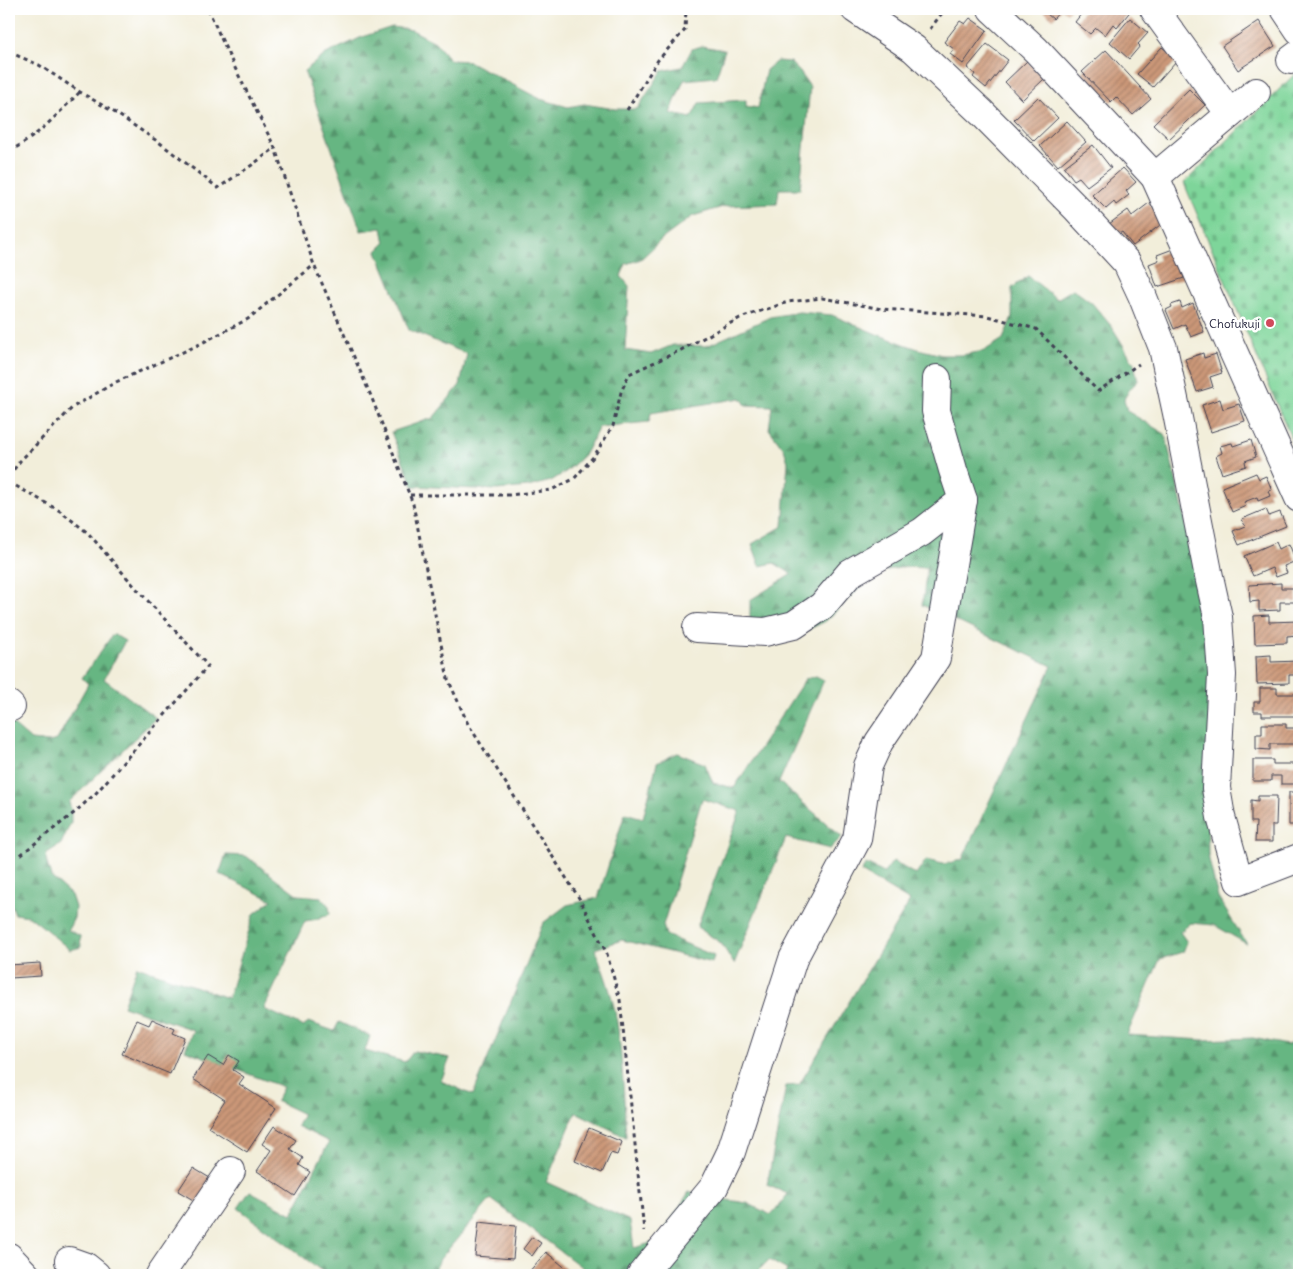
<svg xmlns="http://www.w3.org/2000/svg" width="1308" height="1284" viewBox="0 0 1308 1284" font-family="Delius,sans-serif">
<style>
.forest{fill:url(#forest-firs);stroke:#446c5e}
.cemetery{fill:url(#cemetery-stones);stroke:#507c6a}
.building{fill:url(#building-hatch)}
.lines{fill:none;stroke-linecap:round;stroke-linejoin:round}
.minor-casing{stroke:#414153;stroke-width:30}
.path{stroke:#414153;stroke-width:3;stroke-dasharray:4 4;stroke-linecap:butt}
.minor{stroke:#fff;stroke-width:28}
.poi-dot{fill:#d1495b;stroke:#fff;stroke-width:2}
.labels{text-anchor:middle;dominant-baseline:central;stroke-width:5;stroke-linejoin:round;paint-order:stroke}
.poi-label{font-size:12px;fill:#22223b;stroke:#fff;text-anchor:end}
</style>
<defs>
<pattern id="forest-firs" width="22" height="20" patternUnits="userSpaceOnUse" patternTransform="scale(1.25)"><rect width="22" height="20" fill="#66b682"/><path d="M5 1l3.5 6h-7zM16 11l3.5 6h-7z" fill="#54946c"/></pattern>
<pattern id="cemetery-stones" width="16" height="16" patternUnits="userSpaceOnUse" patternTransform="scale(1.25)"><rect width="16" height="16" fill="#7ed59a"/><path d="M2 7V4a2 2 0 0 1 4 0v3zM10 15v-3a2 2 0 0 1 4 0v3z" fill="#6db786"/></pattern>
<pattern id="building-hatch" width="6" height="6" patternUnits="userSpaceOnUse" patternTransform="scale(1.25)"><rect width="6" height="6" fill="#cc9878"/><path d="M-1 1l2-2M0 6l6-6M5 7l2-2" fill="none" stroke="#a57c64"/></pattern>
</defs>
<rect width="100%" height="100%" fill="#fff"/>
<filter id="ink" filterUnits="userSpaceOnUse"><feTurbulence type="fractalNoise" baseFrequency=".02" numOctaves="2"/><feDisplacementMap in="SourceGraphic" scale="10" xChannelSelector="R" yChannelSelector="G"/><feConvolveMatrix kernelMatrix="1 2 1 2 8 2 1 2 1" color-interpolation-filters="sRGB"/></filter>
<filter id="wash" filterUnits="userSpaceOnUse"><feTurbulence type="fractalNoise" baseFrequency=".0096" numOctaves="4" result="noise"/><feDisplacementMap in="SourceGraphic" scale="20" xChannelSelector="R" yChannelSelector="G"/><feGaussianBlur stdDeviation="1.12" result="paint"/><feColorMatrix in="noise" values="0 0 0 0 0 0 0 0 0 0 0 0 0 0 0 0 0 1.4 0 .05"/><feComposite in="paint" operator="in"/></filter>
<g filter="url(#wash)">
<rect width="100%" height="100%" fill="#f2eeda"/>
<g class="forest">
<path d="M392,27L412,30L435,42L450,60L468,61L540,99L568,107L584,104L615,109H637L662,71L682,67L692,49L702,46L725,50L716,77L684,80L670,113L691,118L699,103L746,100V106L758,108L766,70L777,61L790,62L800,72L810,87L800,189H779L777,204L726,206L693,216L662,239L641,259L626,264L621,276L629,286L625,350L651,354L673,345L707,346L770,317L799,312L832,315L879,335L918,349L942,355H962L984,351L1003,339L1012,317V288L1028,276L1057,299L1073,289L1092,303L1112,327L1134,363L1138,381L1130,389L1124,399L1127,411L1165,434L1184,513L1214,661L1207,785L1208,855L1218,898L1247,944L1214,925L1191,923L1180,932L1187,942L1183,952L1160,959L1127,1035L1203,1040L1253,1038L1287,1045L1299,1040V1275H785L787,1270L769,1260L758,1271V1275H592L491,1199L440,1259L433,1275H327L238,1208L250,1191L292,1214L329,1142L297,1126L303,1114L276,1101L283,1087L185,1050L193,1030L123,1006L137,966L228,998L254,914L272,900L219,874L226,855L246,856L298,895L321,897L329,906L330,914L319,919L305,921L264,1009L304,1027L308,1022L334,1031L339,1022L370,1036L365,1051L405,1062L414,1051L450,1058L441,1081L473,1095L543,923L567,905L598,898L625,813L643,818L657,763L677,753L705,764L713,783L734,788L805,679L816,676L824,680L779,782L842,837L830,849L786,838L734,964L721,943L697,927L740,811L702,799L663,925L666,935L714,956L712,963L622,940L595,949C605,975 615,1002 618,1030C623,1065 624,1102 626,1137L576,1112L546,1182L630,1221L634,1248L657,1241L689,1192L721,1199L747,1203L771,1215L788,1194L767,1185L786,1086L799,1085L910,901L861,872L866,864L884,873L893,861L916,875L926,860L943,864L962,860L1052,666L922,605L927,568L905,567L876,572L826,621L793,637L750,635V600L792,574L774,563L760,566L752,544L783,526L788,462L784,449L769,429L772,406L746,405L741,398L651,413L649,422L599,427L585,454L567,471L551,481L528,487L497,490L413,486L391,432L433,418L460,385L467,354L409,330L377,251L385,243L382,228L361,231L304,71L326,54L362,37Z"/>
<polygon points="113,634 125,641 104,679 156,718 69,802 71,810 71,822 61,844 47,853 46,860 51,877 71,895 75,907 74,918 68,930 80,936 81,947 70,950 43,927 29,916 15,914 12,906 9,906 9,721 31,740 49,742 57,740 88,684 82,678"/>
</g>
<polygon class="cemetery" points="1299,70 1299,457 1184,183"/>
<g id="blocks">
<g class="building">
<polygon points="1041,9 1070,9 1067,13 1062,9 1053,19"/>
<polygon points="1085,9 1132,9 1117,28 1113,24 1105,35 1096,28 1090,34 1075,22"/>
<polygon points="970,18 987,30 963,64 950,54 954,49 944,42 960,21 965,24"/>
<polygon points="1130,18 1148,33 1138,44 1140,46 1129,59 1110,42"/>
<polygon points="1259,21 1275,46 1238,70 1222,46"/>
<polygon points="987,44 1008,60 986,88 973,77 975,74 967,68"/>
<polygon points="1162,47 1177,60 1153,87 1137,74"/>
<polygon points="1106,50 1151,99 1133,115 1116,97 1111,102 1082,72"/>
<polygon points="1027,61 1044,79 1022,100 1005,82"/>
<polygon points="1189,89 1205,105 1169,139 1153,124"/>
<polygon points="1038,97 1058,118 1034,141 1014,120"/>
<polygon points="1067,121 1086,142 1058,166 1040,146"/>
<polygon points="1093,145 1111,168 1087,186 1079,177 1074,180 1064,167"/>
<polygon points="1123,168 1136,182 1126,191 1129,195 1116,205 1114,202 1106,209 1092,195"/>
<polygon points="1149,203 1164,222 1133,246 1122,232 1117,235 1109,224 1128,210 1132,216"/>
<polygon points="1173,249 1184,278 1157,287 1149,264 1159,260 1157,255"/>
<polygon points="1180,302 1182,308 1193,303 1204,332 1191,337 1185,324 1174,329 1166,310 1172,307 1171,305"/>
<polygon points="1203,353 1204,358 1216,354 1222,373 1210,377 1213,387 1197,392 1185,359"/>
<polygon points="1220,399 1223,409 1239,404 1245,421 1211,432 1202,405"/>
<polygon points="1251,440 1256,457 1245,461 1246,466 1222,474 1216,456 1222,453 1220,446 1232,443 1233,446"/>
<polygon points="1256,473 1259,479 1266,476 1272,490 1268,491 1270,496 1258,501 1257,497 1244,502 1246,506 1232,512 1222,487"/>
<polygon points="1266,509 1269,516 1280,512 1286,526 1239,545 1233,531 1245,526 1242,519"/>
<polygon points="1276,542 1279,549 1289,544 1296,561 1284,566 1287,573 1276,577 1272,568 1253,576 1244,556"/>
<polygon points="1281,583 1281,588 1297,588 1297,602 1280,602 1280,610 1259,611 1259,601 1250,602 1249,585"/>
<polygon points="1269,615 1269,622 1299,621 1299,635 1287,636 1287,643 1255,644 1254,616"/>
<polygon points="1271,655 1271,662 1299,661 1299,675 1289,675 1289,683 1257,684 1256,656"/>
<polygon points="1260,688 1277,688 1277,694 1299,694 1299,707 1295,707 1295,716 1262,716 1262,712 1254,712 1254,702 1260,702"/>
<polygon points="1262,724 1286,724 1286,728 1299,728 1299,744 1270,744 1270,750 1256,749 1256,734 1262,734"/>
<polygon points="1253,760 1273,760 1273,764 1299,764 1299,776 1295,776 1295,784 1281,784 1281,776 1271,776 1271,781 1253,781"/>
<polygon points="1289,792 1299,792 1299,836 1295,836 1295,825 1289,825"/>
<polygon points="1258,796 1277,796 1276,825 1272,825 1272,842 1255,842 1256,822 1251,822 1251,800 1258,801"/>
<polygon points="40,963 41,976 10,978 11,986 9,986 9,965"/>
<polygon points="152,1019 175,1029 173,1033 185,1038 170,1074 122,1054 137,1020 149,1025"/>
<polygon points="229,1055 239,1061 233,1070 244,1077 239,1084 276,1108 247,1152 208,1127 225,1100 193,1079 208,1056 223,1065"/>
<polygon points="274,1126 296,1140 290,1149 303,1158 299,1165 310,1172 295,1196 257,1171 271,1150 262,1144"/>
<polygon points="589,1128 622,1142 617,1155 611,1153 602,1173 575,1161"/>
<polygon points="193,1168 215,1181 200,1204 178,1191"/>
<polygon points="479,1222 516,1226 513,1259 475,1256"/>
<polygon points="532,1237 541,1243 532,1256 523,1249"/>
<polygon points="546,1252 574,1275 530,1275 528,1273"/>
</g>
</g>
</g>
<g filter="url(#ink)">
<use href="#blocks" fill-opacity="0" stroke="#414153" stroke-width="1"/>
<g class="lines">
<g class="minor-casing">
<g id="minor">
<polyline points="855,9 914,49 982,113 1077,209 1127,263 1142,295 1163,348 1177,413 1208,572 1218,617 1222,675 1216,788 1221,817 1239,881 1299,858"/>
<polyline points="992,9 1036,50 1155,177 1299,498"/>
<polyline points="1154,9 1230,114 1155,177"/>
<polyline points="1285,9 1299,30"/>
<polyline points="1291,60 1299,54"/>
<polyline points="1230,114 1256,92"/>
<polyline points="697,628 765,632 794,625 822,606 850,573 922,532 963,500 953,470 936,411 937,379"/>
<polyline points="9,705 11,707"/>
<polyline points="9,1257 26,1275"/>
<polyline points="69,1261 86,1267 96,1275"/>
<polyline points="160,1275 231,1171"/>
<polyline points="641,1275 714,1187 731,1152 793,959 857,839 868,766 879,742 936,658 963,500"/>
</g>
</g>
<g class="path">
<polyline points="208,9 229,56 275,148 314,265 371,396 413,504 448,679 468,724 579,898 607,954 620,1000 644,1231"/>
<polyline points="930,29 945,9"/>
<polyline points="9,52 39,65 80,92 117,114 160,143 218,188 252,165 275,148"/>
<polyline points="627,110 658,60 685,30 686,9"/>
<path d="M9,151C37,138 58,113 80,92"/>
<polyline points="9,476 20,461 73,407 116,382 194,347 248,319 314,265"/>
<polyline points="9,482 60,511 88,533 136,588 208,666 96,793 74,813 19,856"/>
<polyline points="410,495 509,495 551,490 574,479 594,456 613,426 621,392 629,374 681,350 740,318 788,302 822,298 882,309 987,316 1036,329 1098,391 1139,364"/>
</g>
<use href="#minor" class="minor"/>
</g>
</g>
<circle class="poi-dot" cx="1270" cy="323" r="5"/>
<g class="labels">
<g class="poi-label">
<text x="1260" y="323">Chofukuji</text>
</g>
</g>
<rect width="1308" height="1284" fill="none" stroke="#fff" stroke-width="30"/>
</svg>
